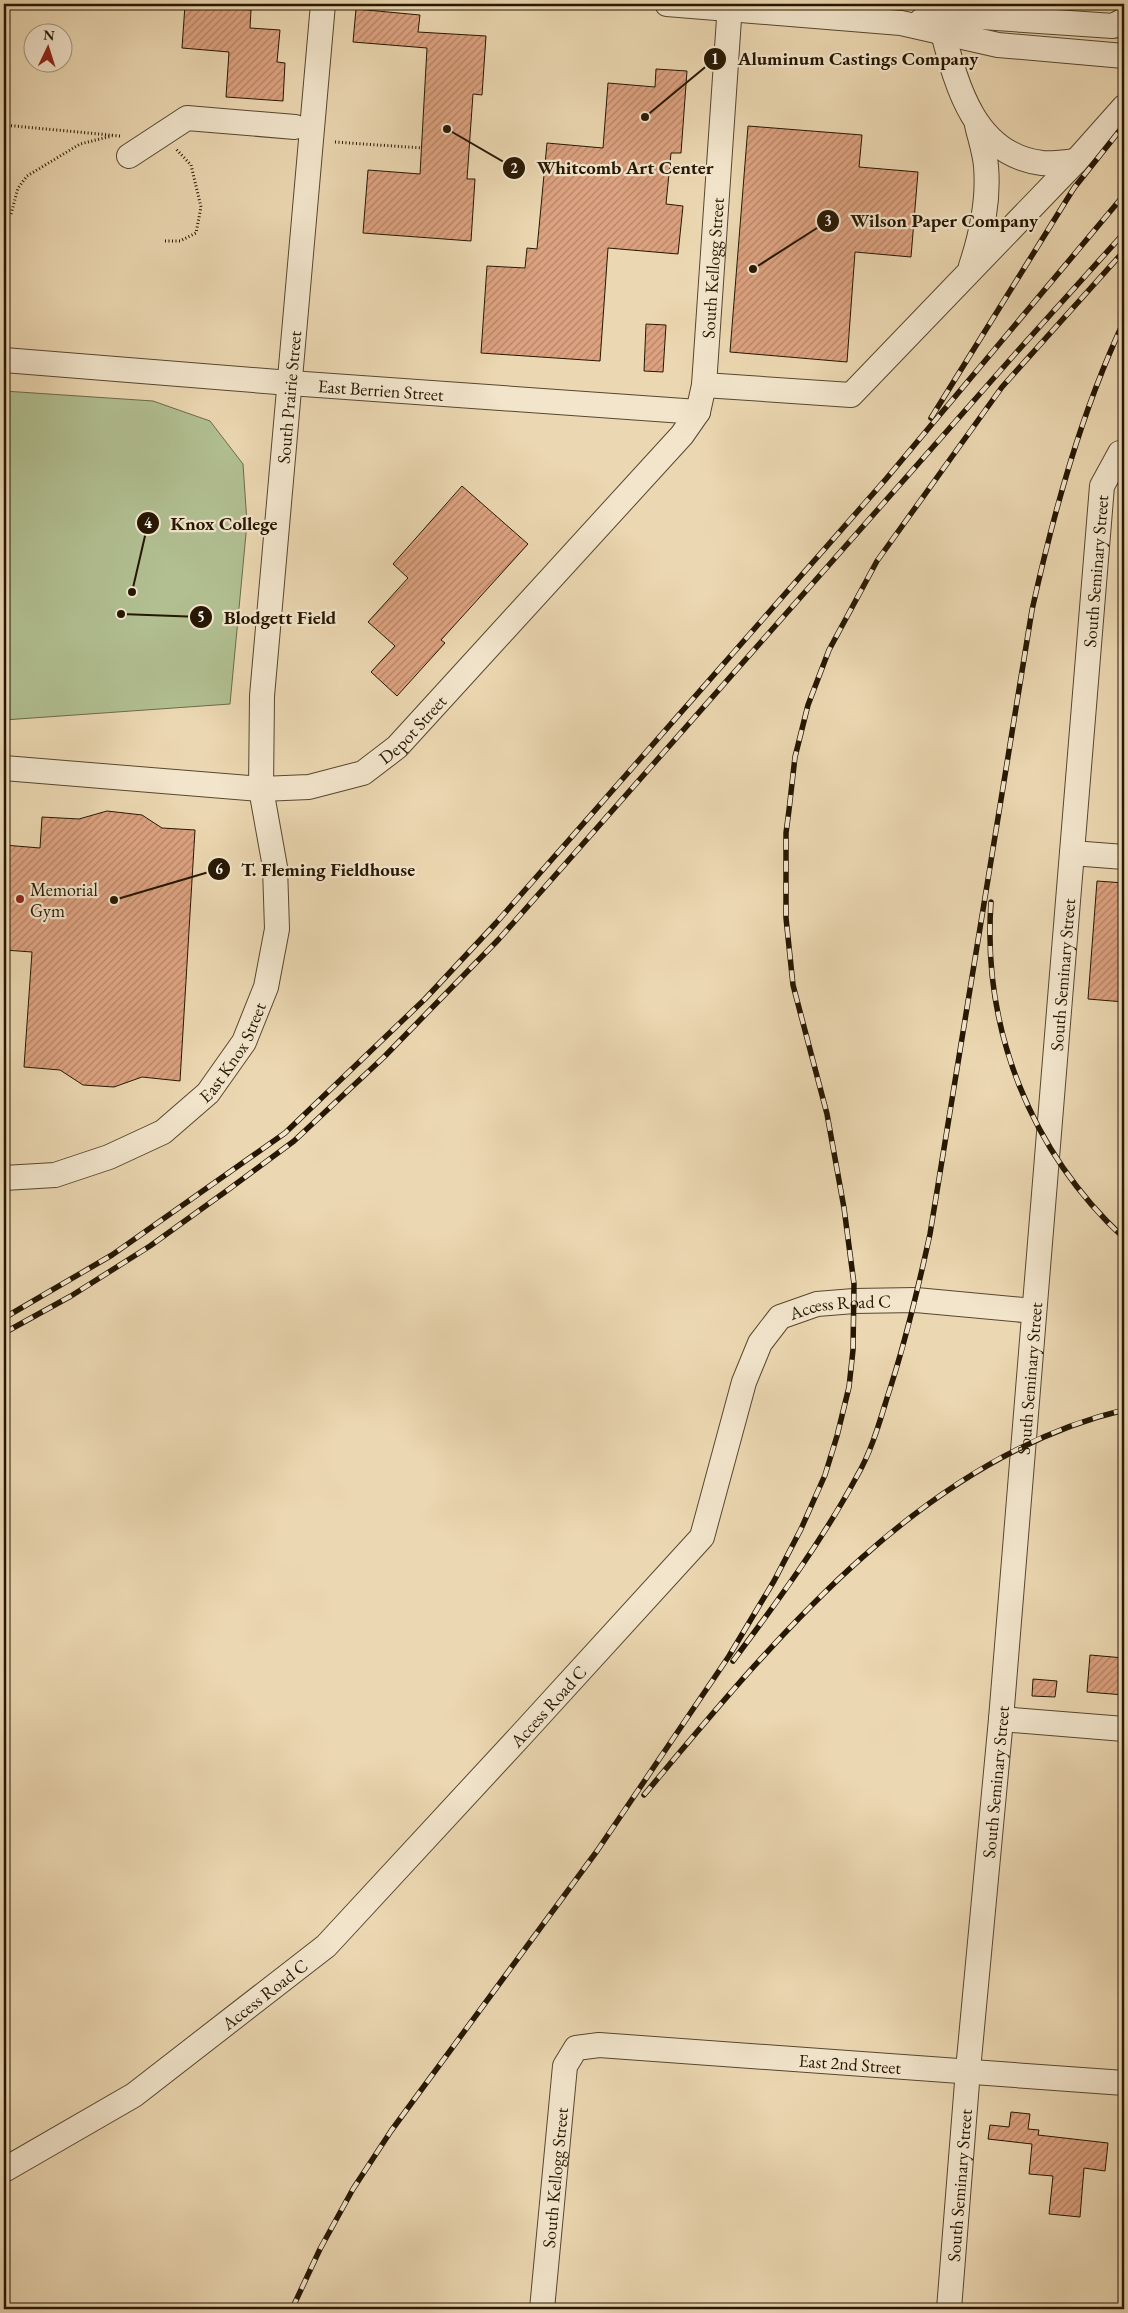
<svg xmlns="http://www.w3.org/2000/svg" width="1128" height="2313" viewBox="0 0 1128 2313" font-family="'EB Garamond',serif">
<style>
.garden{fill:#b1bf91;stroke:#6c6b4a}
.building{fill:url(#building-hatch);stroke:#261702}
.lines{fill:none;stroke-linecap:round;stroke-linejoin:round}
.minor-casing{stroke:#57472e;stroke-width:26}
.path{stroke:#261702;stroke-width:3;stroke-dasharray:1 2.5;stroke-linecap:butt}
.minor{stroke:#f2e5cc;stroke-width:24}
.rail-casing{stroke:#261702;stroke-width:5.5}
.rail{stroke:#f2e5cc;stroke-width:4;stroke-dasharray:11;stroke-linecap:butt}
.poi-dot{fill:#8f2418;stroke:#f2e5cc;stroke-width:2}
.labels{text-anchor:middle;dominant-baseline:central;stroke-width:4.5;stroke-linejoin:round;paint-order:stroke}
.street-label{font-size:18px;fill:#261702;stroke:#f2e5cc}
.poi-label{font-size:18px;fill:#261702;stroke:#f2e5cc;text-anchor:start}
.leader{fill:none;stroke:#261702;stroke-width:2}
.callout-dot{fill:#261702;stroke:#f2e5cc;stroke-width:2}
.mark-label{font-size:15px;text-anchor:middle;font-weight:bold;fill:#fff}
.callout-label{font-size:19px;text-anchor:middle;font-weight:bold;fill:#261702;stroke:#f2e5cc;stroke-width:4.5;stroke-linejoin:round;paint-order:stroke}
</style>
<defs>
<pattern id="building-hatch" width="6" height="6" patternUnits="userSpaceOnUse" patternTransform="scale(1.25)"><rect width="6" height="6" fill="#dda280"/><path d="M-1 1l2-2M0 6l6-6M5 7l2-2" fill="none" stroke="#b38367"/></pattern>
</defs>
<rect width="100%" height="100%" fill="#ebd7b1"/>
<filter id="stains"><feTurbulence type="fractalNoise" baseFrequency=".004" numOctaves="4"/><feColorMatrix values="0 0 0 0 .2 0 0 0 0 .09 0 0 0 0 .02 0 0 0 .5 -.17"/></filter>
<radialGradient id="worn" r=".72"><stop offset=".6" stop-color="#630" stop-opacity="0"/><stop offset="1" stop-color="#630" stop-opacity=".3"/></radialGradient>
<polygon class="garden" points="4,391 153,401 210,421 243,464 247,523 230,704 4,720"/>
<g class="building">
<polygon points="185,5 251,10 250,28 280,30 277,62 285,63 283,101 226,97 229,52 182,48"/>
<polygon points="356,9 420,15 418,32 486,36 482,95 473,94 467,179 475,179 471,241 363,233 368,170 420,174 427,48 353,42"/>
<polygon points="656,69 687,71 681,153 671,153 666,204 683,206 678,254 608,248 600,361 481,353 487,266 525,268 527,248 537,249 547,143 603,148 608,83 655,87"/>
<polygon points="748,126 862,135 859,167 918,172 911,257 855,252 847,362 730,352"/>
<polygon points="646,324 666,325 663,372 644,371"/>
<polygon points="462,486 528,544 441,640 445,643 397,696 371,672 395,646 368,622 408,578 393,564"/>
<polygon points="107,811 142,815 162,828 195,830 180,1081 142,1077 114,1087 83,1085 60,1070 24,1067 32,952 4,950 4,845 40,848 42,817 79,819"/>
<polygon points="1097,881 1124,883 1124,1002 1088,999"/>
<polygon points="1090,1655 1124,1658 1124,1695 1087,1692"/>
<polygon points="1033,1679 1057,1681 1055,1697 1032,1696"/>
<polygon points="1011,2112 1030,2114 1028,2129 1039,2130 1038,2135 1108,2143 1105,2171 1084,2168 1080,2217 1049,2214 1053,2176 1029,2174 1032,2144 988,2139 990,2125 1009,2127"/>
</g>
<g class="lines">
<g class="minor-casing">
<g id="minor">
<polyline points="667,4 901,23 998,45 1124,56"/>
<polyline points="921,21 967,16 1113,26 1124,20"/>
<path d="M943,33C957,87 975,155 1042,163C1053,164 1065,162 1076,161"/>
<polyline points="129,156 187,118 295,127"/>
<path d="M971,266C982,233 989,201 986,166C985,153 980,138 977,125"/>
<path id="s1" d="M4,360L290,383L698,412"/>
<polyline points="704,385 851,395 1076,161 1124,107"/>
<path id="s2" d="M4,768L261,789L309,787L363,773L397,747L682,435L698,412L704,385L730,4"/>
<polyline points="1072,853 1124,857"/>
<path id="s3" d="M4,1178L55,1175L109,1157L163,1132L208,1093L244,1042L266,987L277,929L275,867L261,789L262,696L323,4"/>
<polyline points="1001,1719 1124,1729"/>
<path id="s4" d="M4,2170L134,2095L326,1946L524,1732L702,1537L744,1382L760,1343L780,1317L817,1304L854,1301L916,1300L1034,1311"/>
<path id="s5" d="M542,2309L565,2066L576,2048L599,2045L1124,2083"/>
<path id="s6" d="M949,2309L968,2070L1001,1719L1102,486L1120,453L1124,452"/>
</g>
</g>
<g class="path">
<polyline points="4,125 120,136"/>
<polyline points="335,142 422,148"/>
<polyline points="11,214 18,188 27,176 80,144 112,136"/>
<polyline points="165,241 180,241 196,233 201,207 191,165 176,149"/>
</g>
<use href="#minor" class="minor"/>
<g class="rail-casing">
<g id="rail">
<polyline points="931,418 1074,188 1124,125"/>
<path d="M991,902C982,1029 1031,1152 1124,1238"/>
<polyline points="4,1318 112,1255 285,1133 425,999 496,923 886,479 1124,195"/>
<polyline points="4,1333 71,1296 150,1246 225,1192 294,1141 384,1057 499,939 1015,354 1124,233"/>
<path d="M733,1661C777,1602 822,1541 857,1476C871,1452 879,1424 887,1398C905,1344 918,1289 930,1234L1032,610C1054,511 1081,413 1124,321"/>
<path d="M644,1795C772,1642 921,1458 1124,1410"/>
<polyline points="292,2309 320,2249 353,2189 391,2131 597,1851 729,1656 774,1581 801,1529 825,1475 837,1436 849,1387 853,1350 854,1284 844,1208 827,1114 793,985 786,918 786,833 789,810 795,757 808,705 829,650 877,561 1002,387 1124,251"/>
</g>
</g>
<use href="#rail" class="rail"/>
</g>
<circle class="poi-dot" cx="20" cy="899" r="5"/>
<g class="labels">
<g class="street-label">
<text stroke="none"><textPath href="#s2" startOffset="1000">South Kellogg Street</textPath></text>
<text stroke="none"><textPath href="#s1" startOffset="378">East Berrien Street</textPath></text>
<text stroke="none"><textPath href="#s3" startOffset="942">South Prairie Street</textPath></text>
<text stroke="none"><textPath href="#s6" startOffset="1744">South Seminary Street</textPath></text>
<text stroke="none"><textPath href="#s2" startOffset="428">Depot Street</textPath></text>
<text stroke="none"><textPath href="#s6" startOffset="1339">South Seminary Street</textPath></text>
<text stroke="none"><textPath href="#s3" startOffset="275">East Knox Street</textPath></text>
<text stroke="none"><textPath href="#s4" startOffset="1246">Access Road C</textPath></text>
<text stroke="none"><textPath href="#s6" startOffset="934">South Seminary Street</textPath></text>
<text stroke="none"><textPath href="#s4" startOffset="720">Access Road C</textPath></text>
<text stroke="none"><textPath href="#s6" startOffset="529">South Seminary Street</textPath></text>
<text stroke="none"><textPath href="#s4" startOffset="315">Access Road C</textPath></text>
<text stroke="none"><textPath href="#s5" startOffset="540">East 2nd Street</textPath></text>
<text stroke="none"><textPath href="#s5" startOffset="132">South Kellogg Street</textPath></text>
<text stroke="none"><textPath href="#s6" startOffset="124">South Seminary Street</textPath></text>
</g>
<g class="poi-label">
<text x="30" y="889">Memorial<tspan x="30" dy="21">Gym</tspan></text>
</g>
</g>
<path class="leader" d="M645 117L715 59M447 129L514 168M753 269L828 221M132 592L148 523M121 614L201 617M114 900L219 869"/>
<g class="callout-dot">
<circle cx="645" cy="117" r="5"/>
<circle cx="447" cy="129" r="5"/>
<circle cx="753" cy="269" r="5"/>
<circle cx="132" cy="592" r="5"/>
<circle cx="121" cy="614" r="5"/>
<circle cx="114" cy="900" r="5"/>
<circle cx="715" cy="59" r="12"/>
<circle cx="514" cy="168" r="12"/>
<circle cx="828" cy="221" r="12"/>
<circle cx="148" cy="523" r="12"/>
<circle cx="201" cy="617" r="12"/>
<circle cx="219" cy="869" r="12"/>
</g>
<g class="mark-label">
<text x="715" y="64">1</text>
<text x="514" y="173">2</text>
<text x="828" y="226">3</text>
<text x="148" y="528">4</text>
<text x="201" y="622">5</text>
<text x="219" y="874">6</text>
</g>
<g class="callout-label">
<text x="858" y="65">Aluminum Castings Company</text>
<text x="625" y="174">Whitcomb Art Center</text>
<text x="944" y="227">Wilson Paper Company</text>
<text x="224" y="530">Knox College</text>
<text x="280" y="624">Blodgett Field</text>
<text x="328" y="876">T. Fleming Fieldhouse</text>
</g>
<rect width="1128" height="2313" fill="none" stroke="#ebd7b1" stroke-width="20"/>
<rect x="5" y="5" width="1118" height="2303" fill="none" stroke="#261702" stroke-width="2.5"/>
<rect x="10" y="10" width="1108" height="2293" fill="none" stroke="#261702"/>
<g transform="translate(48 48) rotate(4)"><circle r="24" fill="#f2e5cc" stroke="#a0937b"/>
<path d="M0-4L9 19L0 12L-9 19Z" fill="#8f2418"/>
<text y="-8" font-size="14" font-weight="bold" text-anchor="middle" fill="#261702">N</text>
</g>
<rect width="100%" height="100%" filter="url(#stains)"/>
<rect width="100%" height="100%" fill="url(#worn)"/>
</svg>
